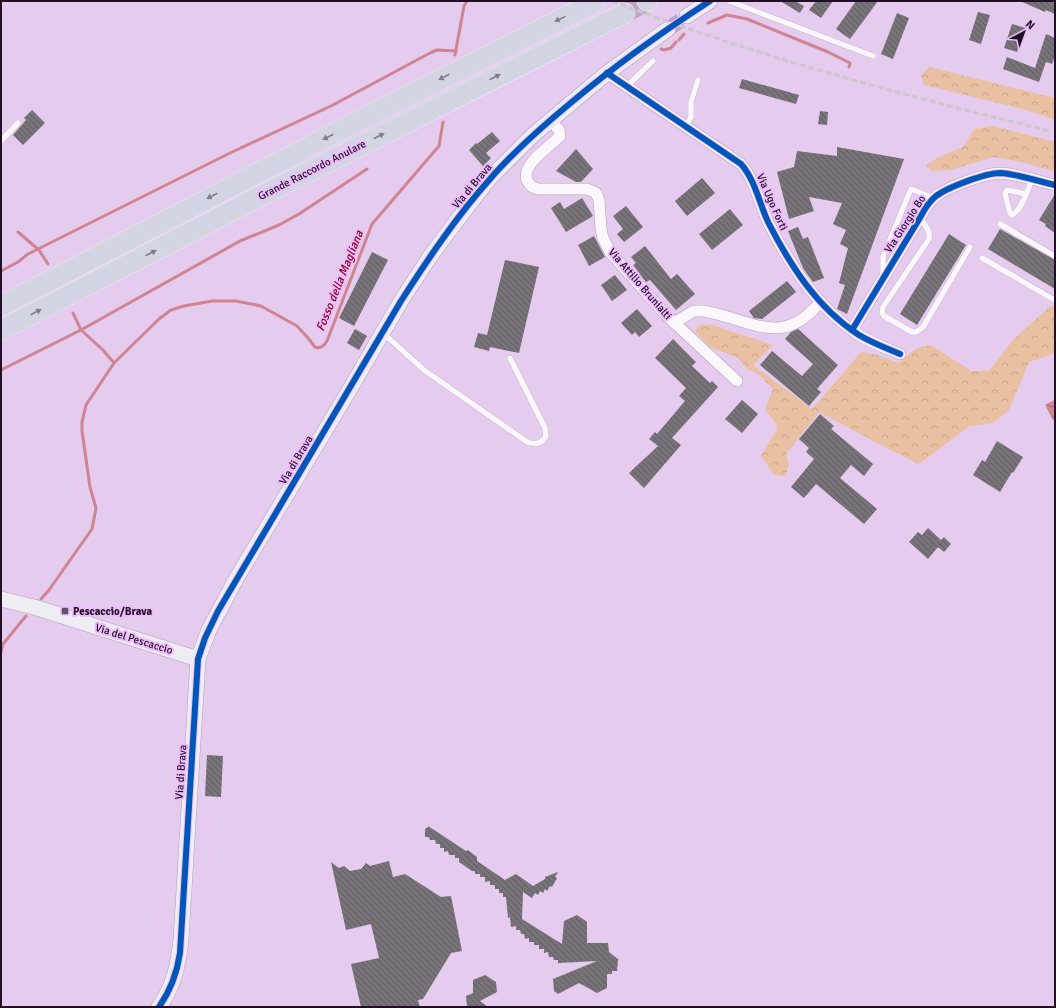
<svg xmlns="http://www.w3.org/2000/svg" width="1056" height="1008" viewBox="0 0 1056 1008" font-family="Signika,sans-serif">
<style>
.forest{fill:url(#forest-crowns)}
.water{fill:url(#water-waves)}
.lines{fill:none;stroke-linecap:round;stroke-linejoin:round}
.stream{stroke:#d08492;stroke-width:3}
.building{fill:url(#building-back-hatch)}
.secondary-tunnel{stroke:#bea5c6;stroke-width:15;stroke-dasharray:15 8;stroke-linecap:butt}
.highway-tunnel{stroke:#bea5c6;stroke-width:20;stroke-dasharray:20 10;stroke-linecap:butt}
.lane-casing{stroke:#b29eb9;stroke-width:6}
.street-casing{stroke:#b29eb9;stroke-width:12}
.secondary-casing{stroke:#b29eb9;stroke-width:16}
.highway-casing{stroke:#f3e8f7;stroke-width:21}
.lane{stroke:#fbf7fc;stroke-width:5.5}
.street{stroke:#fbf7fc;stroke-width:11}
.secondary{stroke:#efedf4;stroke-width:15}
.highway{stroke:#d3d5e2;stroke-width:20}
.rail{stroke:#cec7d0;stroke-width:3;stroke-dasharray:6 3;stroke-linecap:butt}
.cycleway-casing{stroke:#edbdfc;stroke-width:8}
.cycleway{stroke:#0057b8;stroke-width:6}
.oneway{fill:#827c8d}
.poi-dot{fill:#65516c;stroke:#edbdfc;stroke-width:1.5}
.labels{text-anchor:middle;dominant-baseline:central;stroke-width:4;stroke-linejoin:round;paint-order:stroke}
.street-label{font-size:11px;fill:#200f26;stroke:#edbdfc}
.poi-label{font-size:11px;font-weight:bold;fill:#200f26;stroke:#edbdfc;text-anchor:start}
.water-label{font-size:12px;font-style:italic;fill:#830223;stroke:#edbdfc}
</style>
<defs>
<pattern id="forest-crowns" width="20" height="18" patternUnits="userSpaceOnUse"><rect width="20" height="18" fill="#e9c1a2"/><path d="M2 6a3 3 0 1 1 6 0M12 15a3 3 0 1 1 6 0" fill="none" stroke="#c8a58b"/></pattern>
<pattern id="water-waves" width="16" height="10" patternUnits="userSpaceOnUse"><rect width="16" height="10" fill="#d08492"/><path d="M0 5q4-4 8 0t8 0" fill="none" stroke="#a86a77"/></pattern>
<pattern id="building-back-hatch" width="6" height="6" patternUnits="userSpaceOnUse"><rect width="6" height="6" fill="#787279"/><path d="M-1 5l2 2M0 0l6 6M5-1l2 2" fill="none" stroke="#625c63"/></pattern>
</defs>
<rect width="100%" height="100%" fill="#e5cbee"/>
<g class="forest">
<polygon points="929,67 1055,98 1055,120 1023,109 924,85 921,75"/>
<polygon points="992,126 1052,141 1055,141 1055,172 1026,163 994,157 950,170 932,171 926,165 939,157 963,147 974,129"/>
<polygon points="1055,306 1055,353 1029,362 1009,410 993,423 970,426 919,464 875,442 819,412 786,454 789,465 785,476 774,475 761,456 778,427 765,409 773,389 756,372 748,370 738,358 710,347 695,331 700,324 712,325 773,345 753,365 812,409 861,352 878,355 898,363 917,348 931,345 971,371 989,371 1013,340 1049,307"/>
</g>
<polygon class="water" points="1054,400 1055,403 1055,419 1053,420 1045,405"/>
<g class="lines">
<g class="stream">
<polyline points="708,23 727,15 747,19 828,52 850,63 849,67"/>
<polyline points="679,40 684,34"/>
<polyline points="661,49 664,50 671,48 676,42"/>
<polyline points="455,55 464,6 467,1"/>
<polyline points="18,232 39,250 48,264"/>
<polyline points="1,271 18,262 28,254 228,154 331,106 432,52 437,50 456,51"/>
<polyline points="73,313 81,330 103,350 114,363"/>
<polyline points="1,370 81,330 240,241 279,225 299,214 367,169"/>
<path d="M41,599L49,590L92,529L96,508L90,487L82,431V422L86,405L114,363L159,319L171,310L184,306L212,301H236L261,306L297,326L308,338L315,347C320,349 324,346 327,341L372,224L439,146L443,122"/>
<polyline points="1,652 3,644 26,616"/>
</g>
</g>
<g class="building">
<polygon points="780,1 795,1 804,6 800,13"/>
<polygon points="816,1 833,1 821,18 809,10"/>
<polygon points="856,1 878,1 850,39 836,29"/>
<polygon points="1020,1 1050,1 1055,3 1055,14 1046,10 1045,12"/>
<polygon points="978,12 990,15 981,44 969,40"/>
<polygon points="897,13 909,18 893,59 881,54"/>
<polygon points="1012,24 1025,28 1017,52 1004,48"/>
<polygon points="1046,34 1055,38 1055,56 1052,64 1046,62 1039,82 1003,69 1007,57 1035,68"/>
<polygon points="742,79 799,95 796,104 739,88"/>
<polygon points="32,110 45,123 23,145 13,135 26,120 24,118"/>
<polygon points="820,111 828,112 827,125 818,124"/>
<polygon points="492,132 500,141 486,153 491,158 483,166 469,150 476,143 477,144"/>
<polygon points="837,147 904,159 847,314 837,309 845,285 839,283 848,248 840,244 846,230 833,224 842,203 809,197 814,211 789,219 777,172 794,167 797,151 837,156"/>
<polygon points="576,149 593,169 581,182 576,182 556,171"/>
<polygon points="702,178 715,193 687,216 675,201"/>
<polygon points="1055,194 1055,233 1045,226 1046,224 1039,220"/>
<polygon points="582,198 593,216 566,232 551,208 560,202 564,209"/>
<polygon points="626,206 643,227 624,242 617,234 623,229 613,216"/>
<polygon points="730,209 743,225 712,250 699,234"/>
<polygon points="798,227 803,239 808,237 824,278 813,282 803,268 788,231"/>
<polygon points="1000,229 1055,260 1055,289 988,249"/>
<polygon points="949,234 966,245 917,325 900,314"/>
<polygon points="594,236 605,257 589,266 578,245"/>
<polygon points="645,246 671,279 677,274 695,294 676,310 650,280 646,282 633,265 636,263 631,257"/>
<polygon points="372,252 388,260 354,326 339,318"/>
<polygon points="505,260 539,267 519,353 490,347 489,351 474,347 478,333 487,335"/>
<polygon points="615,275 627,290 612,301 601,285"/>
<polygon points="787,281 796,292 762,319 754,318 749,311"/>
<polygon points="637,309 652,326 639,337 635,332 632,335 621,323"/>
<polygon points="355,329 367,336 359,350 347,343"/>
<polygon points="798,329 838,365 817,389 821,392 809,406 760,365 772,351 802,376 813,364 785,339 791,332"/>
<polygon points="673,339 696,362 692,366 710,383 712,381 718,387 672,438 681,445 644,488 629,473 658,446 649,439 655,432 657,434 685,401 679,396 686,388 655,358"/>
<polygon points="742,400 758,414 742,433 725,419"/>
<polygon points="820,414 834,426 831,429 873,464 864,476 851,465 840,478 877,509 864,524 816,484 804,498 791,487 814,459 806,452 809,448 799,439"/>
<polygon points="997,441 1023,457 1013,473 1012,472 1000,492 973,475 982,460 985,462"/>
<polygon points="928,528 941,540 944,537 951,544 944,552 938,547 928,559 909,542 918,532 922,535"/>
<polygon points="207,755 223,756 221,797 205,796"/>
<polygon points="428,826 466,851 468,850 477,857 477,861 505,880 516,874 533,886 545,879 545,877 558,872 555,877 557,878 552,887 550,886 547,891 545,889 543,893 540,891 538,895 535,893 532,898 523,892 522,919 562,944 564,921 577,915 587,922 587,943 608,943 609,952 619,960 618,960 617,971 612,971 612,974 607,974 607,988 597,993 579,983 558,994 554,991 553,979 597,961 558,963 558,960 554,960 553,957 549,957 548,952 544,953 544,949 539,949 539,945 534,945 534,942 529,942 529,938 525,939 524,934 521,934 520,930 516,930 516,926 511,927 510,917 508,918 506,897 503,897 503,893 499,893 499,889 495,889 495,885 490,885 490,881 485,882 485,877 480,877 480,874 475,874 475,871 472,871 459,862 459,858 455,858 455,855 449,855 448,851 444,852 444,848 440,848 440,844 436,844 435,840 430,840 429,837 425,837 425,829 428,827"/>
<polygon points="389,861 393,877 405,874 441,897 451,896 462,951 451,953 423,999 418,1000 420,1007 361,1007 351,964 379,958 371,924 346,930 331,862 339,868 344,866 350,871 361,869 366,863 370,866"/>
<polygon points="485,975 496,982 497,992 480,1001 488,1007 467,1007 466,996 473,993 473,980"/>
</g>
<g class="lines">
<polyline class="secondary-tunnel" points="668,29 687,16"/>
<polyline class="highway-tunnel" points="625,13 647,1"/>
<g class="lane-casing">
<g id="lane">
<polyline points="729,1 873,56"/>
<polyline points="627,86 653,61"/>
<polyline points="686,126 691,117 691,102 698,80"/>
<polyline points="1,141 18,123"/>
<path d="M1026,194L1007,190L1005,194L1010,213L1012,215C1022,210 1028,189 1032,179"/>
<path d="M920,218C924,224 931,231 929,239L883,307L882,313L884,316L912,332H916L923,327L970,247"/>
<polyline points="1000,224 1055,256"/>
<polyline points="982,258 1055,300"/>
<polyline points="883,276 883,256 911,189 934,198"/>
<path d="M383,333L424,370L527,442C535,445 542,444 546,436L545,428L510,358"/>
</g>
</g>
<g class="street-casing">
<g id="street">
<path d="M607,73L741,164C755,180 759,202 768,222C790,265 817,308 859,335C872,343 886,348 900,354"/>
<path d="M550,120L559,130L560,136C551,146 518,166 528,182C530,186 533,188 538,189H587L596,193L599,200L601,229L603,238L610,252L666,315L737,381"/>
<path d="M674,323L694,311H703C749,318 782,350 820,302"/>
<path d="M852,330L921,216C925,208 929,202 936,196C948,187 986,173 1000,173C1018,174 1037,181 1055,185"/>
</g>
</g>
<g class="secondary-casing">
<g id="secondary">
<polyline points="687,16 710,1"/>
<polyline points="1,599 34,607 198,659"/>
<path d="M159,1007C174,986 178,965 181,940L198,659L209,630L236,579L350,389L401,301L429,258L458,219L489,179L533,135L607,73L668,29"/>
</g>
</g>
<g class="highway-casing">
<g id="highway">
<polyline points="647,1 648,1"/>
<polyline points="1,306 370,115 595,2"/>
<polyline points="1,330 290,181 625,13"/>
</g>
</g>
<use href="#lane" class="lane"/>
<use href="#street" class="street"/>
<use href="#secondary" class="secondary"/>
<use href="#highway" class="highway"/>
<path class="rail" d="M612,1C755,56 902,95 1050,131"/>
<g class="cycleway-casing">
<g id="cycleway">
<path d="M607,73L741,164C755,180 759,202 768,222C790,265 817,308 859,335C872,343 886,348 900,354"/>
<path d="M852,330L921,216C925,208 929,202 936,196C948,187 986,173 1000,173C1018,174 1037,181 1055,185"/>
<path d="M159,1007C171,990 177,973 180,953L198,659L205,638L218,611L401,301C428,259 456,217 490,179C515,150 544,125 573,101C617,64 662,32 710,1"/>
</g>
</g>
<use href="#cycleway" class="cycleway"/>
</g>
<defs><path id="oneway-solid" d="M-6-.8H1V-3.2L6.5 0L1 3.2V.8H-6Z"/></defs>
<g class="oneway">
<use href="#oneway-solid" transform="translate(560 19) rotate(154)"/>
<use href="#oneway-solid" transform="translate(444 77) rotate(153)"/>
<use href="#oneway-solid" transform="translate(495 77) rotate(-27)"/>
<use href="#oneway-solid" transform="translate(379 136) rotate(-27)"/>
<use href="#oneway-solid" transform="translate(328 137) rotate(153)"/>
<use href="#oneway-solid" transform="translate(212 196) rotate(153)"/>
<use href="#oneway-solid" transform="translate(151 253) rotate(-27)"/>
<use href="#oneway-solid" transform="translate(36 312) rotate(-27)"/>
</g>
<rect class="poi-dot" x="61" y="607" width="8" height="8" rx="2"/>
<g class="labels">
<g class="street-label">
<text transform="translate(312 170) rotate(-27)">Grande Raccordo Anulare</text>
<text transform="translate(472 186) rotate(-50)">Via di Brava</text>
<text transform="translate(772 202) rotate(66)">Via Ugo Forti</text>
<text transform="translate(905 224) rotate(-57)">Via Giorgio Bo</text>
<text transform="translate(640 284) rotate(49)">Via Attilio Brunialti</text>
<text transform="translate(296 460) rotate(-59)">Via di Brava</text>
<text transform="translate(134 639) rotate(17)">Via del Pescaccio</text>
<text transform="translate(181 772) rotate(-86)">Via di Brava</text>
</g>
<g class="poi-label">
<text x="73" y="611">Pescaccio/Brava</text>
</g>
<g class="water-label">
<text transform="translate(340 281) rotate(-68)">Fosso della Magliana</text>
</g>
</g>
<rect width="1056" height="1008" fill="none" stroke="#200f26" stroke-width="4"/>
<g transform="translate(1024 32) rotate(41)" stroke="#edbdfc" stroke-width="3" paint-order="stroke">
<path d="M0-3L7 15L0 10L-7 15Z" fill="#200f26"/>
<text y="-6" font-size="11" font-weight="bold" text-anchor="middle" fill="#200f26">N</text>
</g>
</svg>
